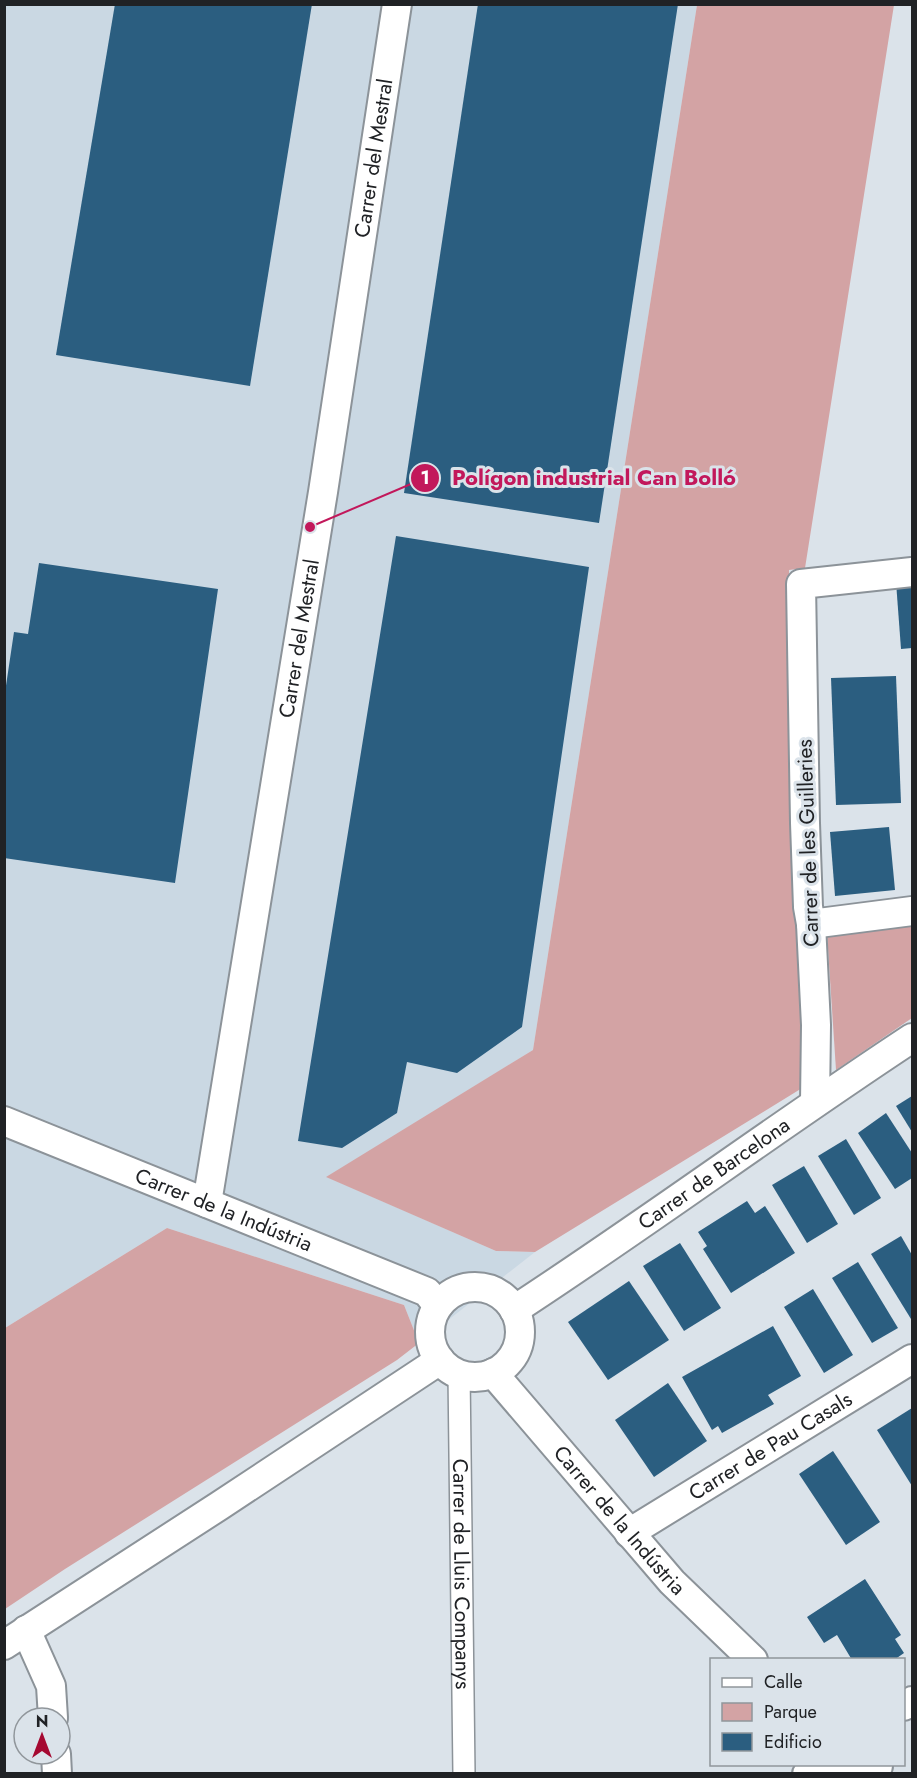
<svg xmlns="http://www.w3.org/2000/svg" width="917" height="1778" viewBox="0 0 917 1778" font-family="Jost,sans-serif">
<style>
.built{fill:#cad8e3}
.green{fill:#d3a3a4}
.building{fill:#2b5e80}
.lines{fill:none;stroke-linecap:round;stroke-linejoin:round}
.pedestrian-casing{stroke:#8c9399;stroke-width:24}
.minor-casing{stroke:#8c9399;stroke-width:32}
.pedestrian{stroke:#fff;stroke-width:21}
.minor{stroke:#fff;stroke-width:28}
.labels{text-anchor:middle;dominant-baseline:central;stroke-width:6;stroke-linejoin:round;paint-order:stroke}
.street-label{font-size:21px;fill:#202225;stroke:#dbe3ea}
.leader{fill:none;stroke:#c2185b;stroke-width:2}
.callout-dot{fill:#c2185b;stroke:#dbe3ea;stroke-width:2}
.mark-label{font-size:18px;text-anchor:middle;font-weight:bold;fill:#fff}
.callout-label{font-size:22px;text-anchor:middle;font-weight:bold;fill:#c2185b;stroke:#dbe3ea;stroke-width:6;stroke-linejoin:round;paint-order:stroke}
</style>
<rect width="100%" height="100%" fill="#dbe3ea"/>
<polygon class="built" points="5,5 697,5 533,1050 327,1177 496,1251 535,1252 419,1343 404,1305 167,1228 5,1328"/>
<g class="green">
<polygon points="697,5 894,5 805,568 789,570 796,917 807,1085 535,1252 496,1251 326,1177 533,1050"/>
<polygon points="912,923 912,1018 836,1070 827,933"/>
<polygon points="167,1228 404,1305 419,1343 397,1360 65,1569 5,1609 5,1328"/>
</g>
<g class="building">
<polygon points="115,4 312,4 250,386 56,355"/>
<polygon points="478,4 678,4 599,523 404,493"/>
<polygon points="396,536 589,567 522,1027 457,1073 407,1062 397,1113 342,1148 298,1141"/>
<polygon points="39,563 218,589 175,883 4,858 4,699 14,632 28,634"/>
<polygon points="912,580 912,648 901,649 896,582"/>
<polygon points="896,676 901,803 836,805 831,678"/>
<polygon points="889,827 895,890 835,896 830,832"/>
<polygon points="912,1096 912,1132 896,1106"/>
<polygon points="886,1113 912,1153 912,1178 895,1189 858,1133"/>
<polygon points="846,1139 881,1198 854,1215 818,1156"/>
<polygon points="804,1166 838,1224 807,1243 772,1185"/>
<polygon points="747,1201 755,1213 765,1206 795,1253 731,1293 703,1249 707,1246 698,1232"/>
<polygon points="901,1236 912,1255 912,1318 911,1319 871,1254"/>
<polygon points="680,1243 721,1308 684,1331 643,1266"/>
<polygon points="858,1262 898,1328 872,1343 832,1278"/>
<polygon points="629,1281 669,1340 608,1380 568,1322"/>
<polygon points="813,1289 853,1355 824,1373 784,1307"/>
<polygon points="773,1326 801,1376 768,1395 774,1404 722,1433 718,1426 712,1430 682,1377"/>
<polygon points="668,1383 707,1441 654,1477 615,1420"/>
<polygon points="912,1408 912,1486 877,1430"/>
<polygon points="833,1451 880,1522 846,1545 799,1474"/>
<polygon points="865,1579 901,1635 895,1639 904,1653 894,1660 852,1660 837,1635 824,1643 807,1617"/>
</g>
<g class="lines">
<g class="pedestrian-casing">
<g id="pedestrian">
<path id="s1" d="M459,1373L464,1774"/>
</g>
</g>
<g class="minor-casing">
<g id="minor">
<polyline points="811,924 912,911"/>
<polyline points="815,1102 816,1025 811,924 808,907 805,823 801,584 912,572"/>
<path id="s2" d="M4,1121L427,1292L438,1306"/>
<path id="s3" d="M207,1203L323,492L397,4"/>
<circle cx="475" cy="1332" r="45"/>
<path id="s4" d="M514,1310C649,1222 778,1126 912,1038"/>
<path id="s5" d="M493,1373L672,1582L753,1660"/>
<path id="s6" d="M629,1533L912,1359"/>
<polyline points="26,1630 51,1686 53,1718"/>
<polyline points="4,1645 219,1506 440,1360"/>
<polyline points="904,1706 912,1701"/>
<polyline points="56,1754 57,1774"/>
<polyline points="807,1774 878,1766"/>
</g>
</g>
<use href="#pedestrian" class="pedestrian"/>
<use href="#minor" class="minor"/>
</g>
<g class="labels">
<g class="street-label">
<text stroke="none"><textPath href="#s3" startOffset="1058">Carrer del Mestral</textPath></text>
<text stroke="none"><textPath href="#s3" startOffset="572">Carrer del Mestral</textPath></text>
<text transform="translate(808 843) rotate(-92)">Carrer de les Guilleries</text>
<text stroke="none"><textPath href="#s4" startOffset="242">Carrer de Barcelona</textPath></text>
<text stroke="none"><textPath href="#s2" startOffset="237">Carrer de la Indústria</textPath></text>
<text stroke="none"><textPath href="#s6" startOffset="166">Carrer de Pau Casals</textPath></text>
<text stroke="none"><textPath href="#s5" startOffset="194">Carrer de la Indústria</textPath></text>
<text stroke="none"><textPath href="#s1" startOffset="201">Carrer de Lluis Companys</textPath></text>
</g>
</g>
<path class="leader" d="M310 527L425 478"/>
<g class="callout-dot">
<circle cx="310" cy="527" r="6"/>
<circle cx="425" cy="478" r="15"/>
</g>
<g class="mark-label">
<text x="425" y="484">1</text>
</g>
<g class="callout-label">
<text x="594" y="485">Polígon industrial Can Bolló</text>
</g>
<rect width="917" height="1778" fill="none" stroke="#202225" stroke-width="12"/>
<rect x="710" y="1658" width="195" height="108" fill="#dbe3ea" stroke="#90969b" stroke-width="1.5"/>
<rect x="722" y="1678" width="30" height="9" fill="#ffffff" stroke="#90969b" stroke-width="1.5"/>
<text x="764" y="1688" font-size="18" fill="#202225">Calle</text>
<rect x="722" y="1703" width="30" height="18" fill="#d3a3a4" stroke="#90969b" stroke-width="1.5"/>
<text x="764" y="1718" font-size="18" fill="#202225">Parque</text>
<rect x="722" y="1733" width="30" height="18" fill="#2b5e80" stroke="#90969b" stroke-width="1.5"/>
<text x="764" y="1748" font-size="18" fill="#202225">Edificio</text>
<g transform="translate(42 1736)"><circle r="28" fill="#dbe3ea" stroke="#90969b" stroke-width="1.5"/>
<path d="M0-4.5L10 22L0 15L-10 22Z" fill="#a50931"/>
<text y="-9" font-size="16" font-weight="bold" text-anchor="middle" fill="#202225">N</text>
</g>
</svg>
